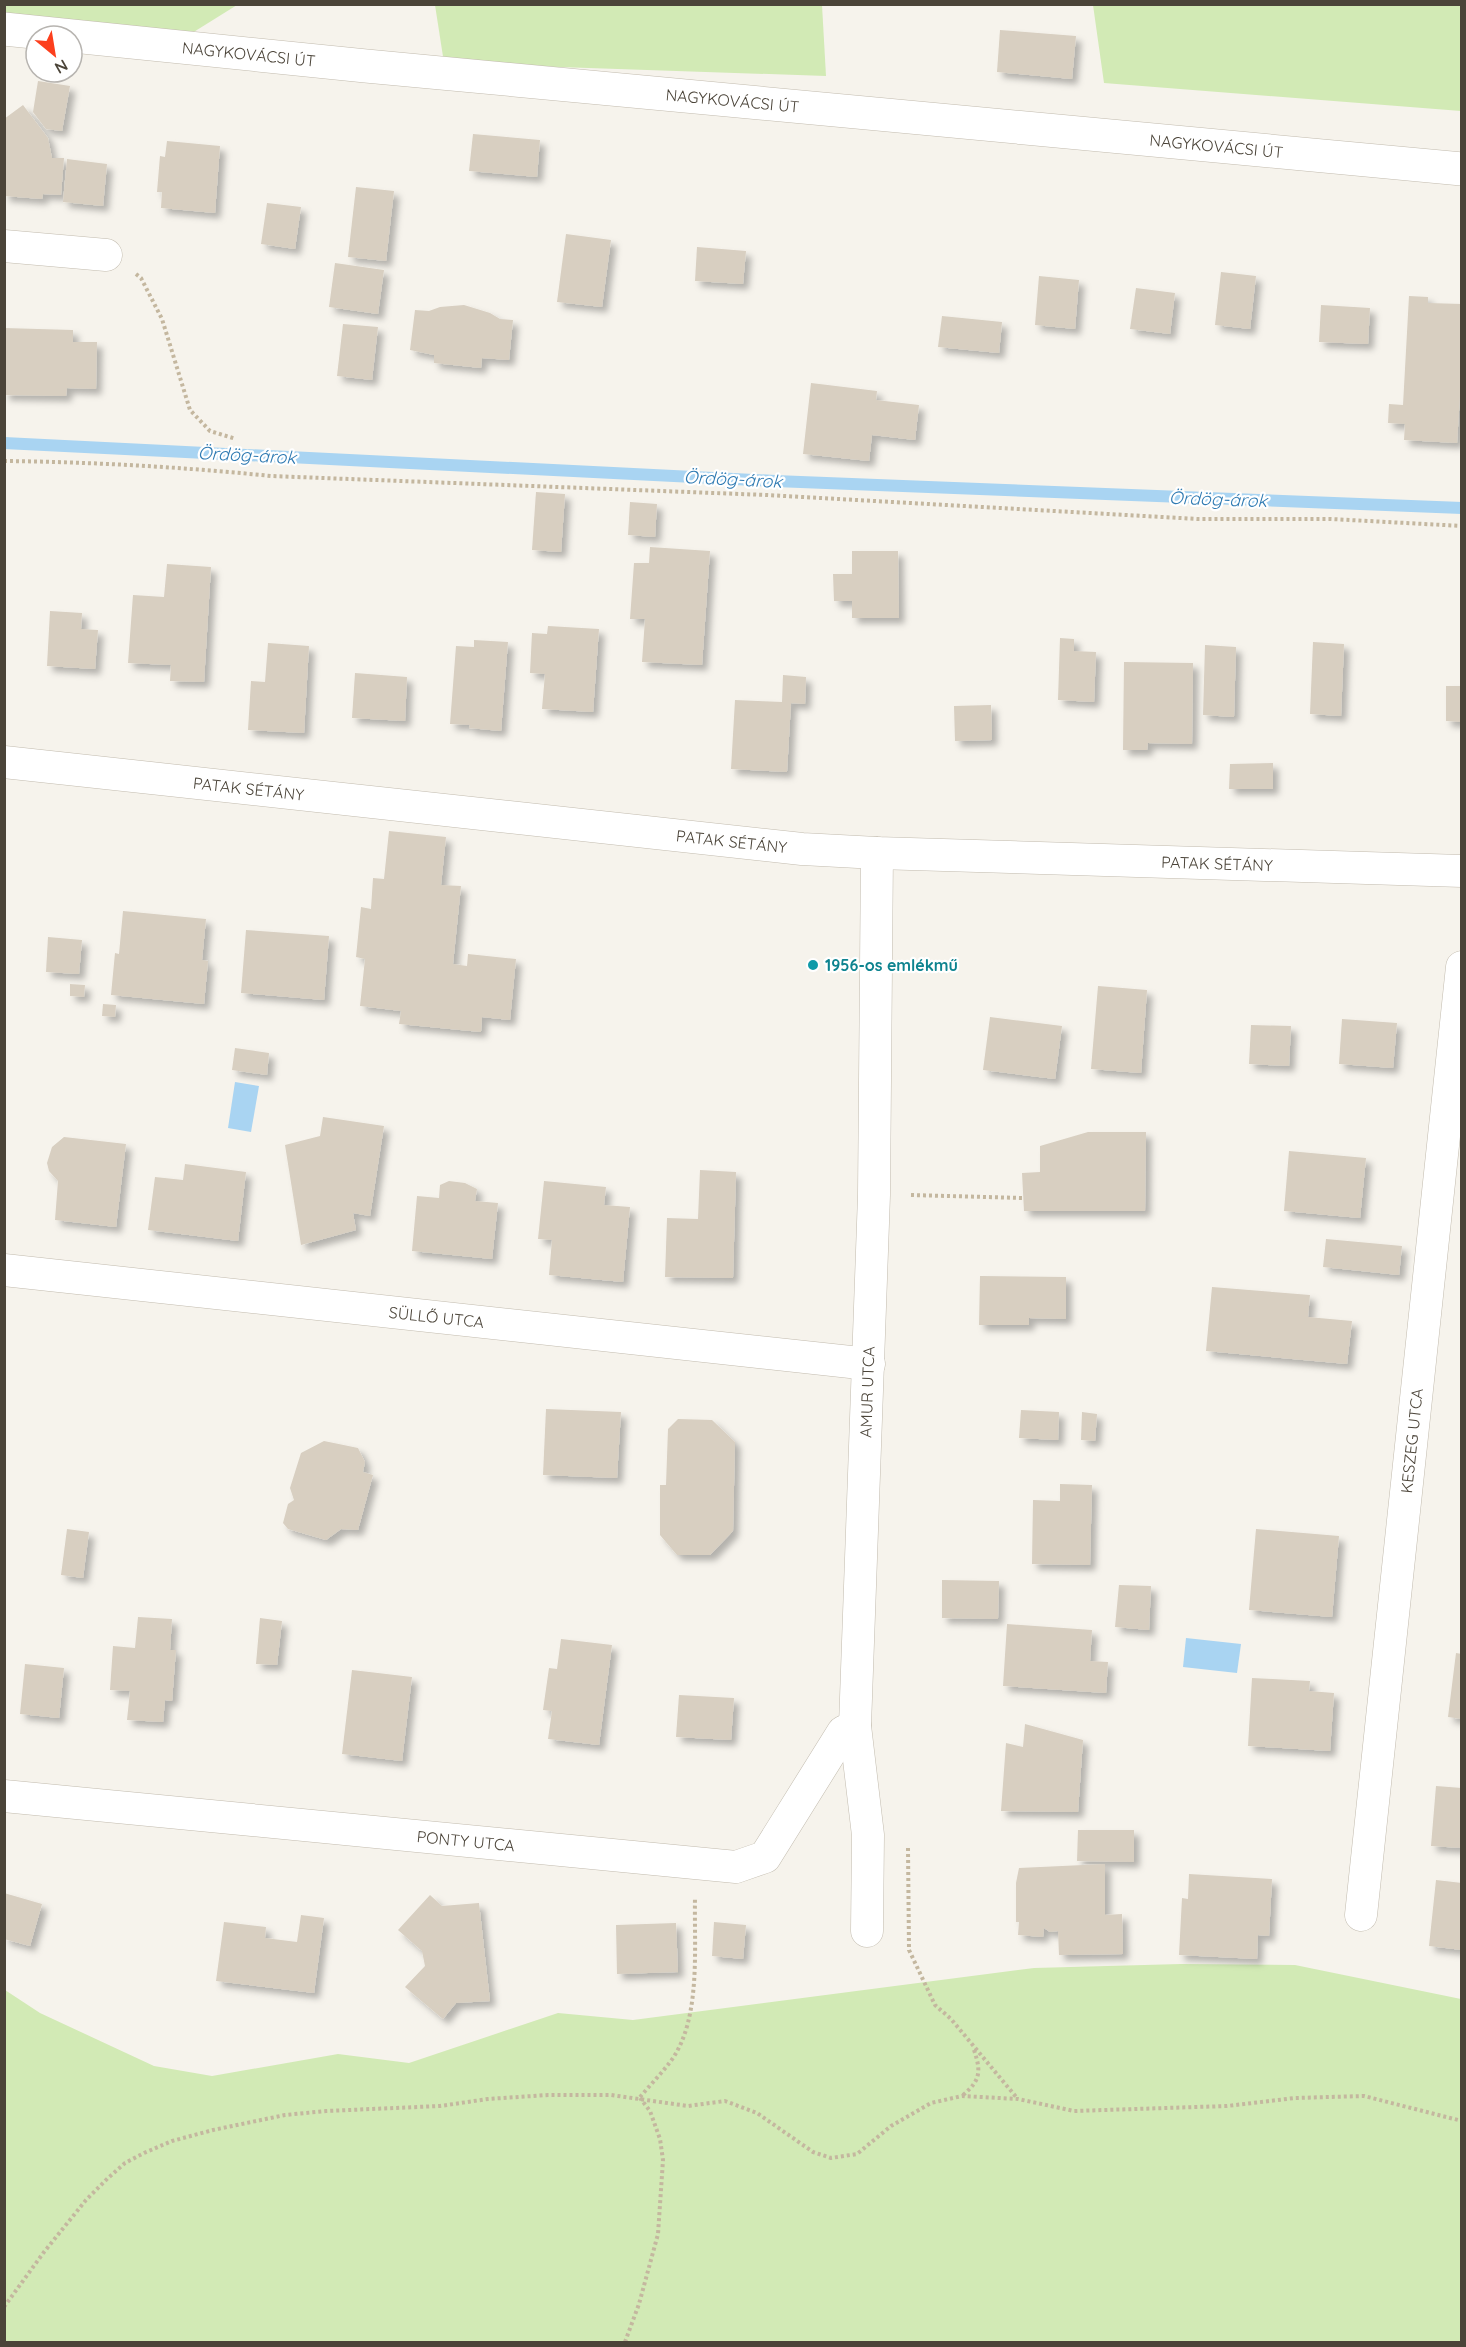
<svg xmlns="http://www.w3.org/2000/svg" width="1466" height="2347" viewBox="0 0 1466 2347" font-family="Quicksand,sans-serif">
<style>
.green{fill:#d2eab5}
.water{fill:#a9d4f2}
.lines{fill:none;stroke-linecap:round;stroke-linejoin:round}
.stream{stroke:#a9d4f2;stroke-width:12}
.building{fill:#d8cfc1;filter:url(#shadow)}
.minor-casing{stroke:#c2bbae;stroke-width:33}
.tertiary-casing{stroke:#c2bbae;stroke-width:34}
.path{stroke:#c4b79f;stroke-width:4;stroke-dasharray:3 3;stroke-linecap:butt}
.minor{stroke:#fff;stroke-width:32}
.tertiary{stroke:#fff;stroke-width:33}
.culture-dot{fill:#0f9aa8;stroke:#fff;stroke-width:2}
.labels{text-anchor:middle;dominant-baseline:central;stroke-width:4.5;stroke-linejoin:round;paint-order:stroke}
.street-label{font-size:16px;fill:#4b4439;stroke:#fff}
.culture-label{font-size:16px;font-weight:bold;fill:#0d838f;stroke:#fff;text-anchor:start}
.water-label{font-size:18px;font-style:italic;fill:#2e7ab2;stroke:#fff}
</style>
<defs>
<filter id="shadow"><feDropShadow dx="5.5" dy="5.5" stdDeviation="3" flood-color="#0004"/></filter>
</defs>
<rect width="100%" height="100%" fill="#f6f3ec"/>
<g class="green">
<polygon points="5,5 237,5 160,53 5,31"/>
<polygon points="435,5 822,5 826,76 444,63"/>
<polygon points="1090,5 1461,5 1461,111 1104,83 1093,5"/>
<polygon points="1181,1964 1295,1965 1461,1999 1461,2342 5,2342 5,1990 40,2013 154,2066 212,2076 338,2054 409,2063 558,2013 633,2020 1034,1968"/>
</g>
<g class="water">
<polygon points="235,1082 259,1086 251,1132 228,1128"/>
<polygon points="1186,1638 1241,1644 1237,1673 1183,1667"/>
</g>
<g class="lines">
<polyline class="stream" points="4,443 775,481 1462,508"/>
</g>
<g class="building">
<polygon points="1000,30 1076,36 1072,79 997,72"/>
<polygon points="38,81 70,86 62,131 46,129 33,112"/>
<polygon points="23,105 48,138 52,158 64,158 61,195 43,194 42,199 4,196 4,119"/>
<polygon points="473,134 540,140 537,177 469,171"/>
<polygon points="167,141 220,146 215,213 161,208 162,192 157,192 160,156 165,157"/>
<polygon points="67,159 107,164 103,206 63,202"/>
<polygon points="356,187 394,191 386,261 348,257"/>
<polygon points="267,203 301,207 295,249 261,244"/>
<polygon points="566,234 611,240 602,307 557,302"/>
<polygon points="697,247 746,251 743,284 695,281"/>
<polygon points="335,263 384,270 378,314 329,307"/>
<polygon points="1221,272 1256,276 1250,329 1215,325"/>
<polygon points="1039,276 1079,280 1075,329 1035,325"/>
<polygon points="1136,288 1175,293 1170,334 1130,329"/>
<polygon points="1409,296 1428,297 1428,303 1462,304 1462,363 1457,443 1404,440 1405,424 1388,423 1389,404 1403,405"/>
<polygon points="464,305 490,313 500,319 513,320 509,360 482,358 481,368 434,363 434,355 410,350 415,310 429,311 440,307"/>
<polygon points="1321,305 1370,308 1368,344 1319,342"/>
<polygon points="942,316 1002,322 999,353 938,347"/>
<polygon points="343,324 378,327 372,380 337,376"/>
<polygon points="4,328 73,330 73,342 97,342 96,389 67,388 66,396 4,395"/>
<polygon points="811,383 877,391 876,400 919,405 915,440 872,435 869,461 803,454"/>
<polygon points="536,492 565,494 561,552 532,550"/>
<polygon points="630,502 657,504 655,537 628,535"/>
<polygon points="650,547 710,551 702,665 642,662 645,619 630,619 634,563 649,563"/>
<polygon points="852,551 898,551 899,618 852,618 852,601 834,601 833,574 852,574"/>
<polygon points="167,564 211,567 204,682 170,681 171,665 128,663 133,595 164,597"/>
<polygon points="50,611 82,613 81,629 98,630 95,669 47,666"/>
<polygon points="548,626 599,629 593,712 542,709 545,674 530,673 532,633 547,634"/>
<polygon points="1060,638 1074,639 1074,651 1096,652 1094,702 1058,700"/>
<polygon points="474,640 508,642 501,731 469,728 470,725 450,724 456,646 474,647"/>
<polygon points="1313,642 1344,644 1341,716 1310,714"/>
<polygon points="268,643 309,646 304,733 248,730 251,681 265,682"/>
<polygon points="1205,645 1236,647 1234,717 1203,715"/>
<polygon points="1124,662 1193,663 1192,744 1148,743 1147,750 1123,750"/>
<polygon points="355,673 407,677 405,721 352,718"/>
<polygon points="783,675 806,677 805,704 791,703 787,772 731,769 735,700 782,702"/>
<polygon points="1446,686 1462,686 1462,722 1446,721"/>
<polygon points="991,705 992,740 955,741 954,706"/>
<polygon points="1273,763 1273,789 1229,789 1230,764"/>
<polygon points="389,831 446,837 441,885 461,886 453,964 467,966 468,954 516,959 510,1020 482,1017 481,1032 399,1024 401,1011 360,1006 365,959 356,957 361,907 371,909 373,878 384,879"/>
<polygon points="123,911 206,919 202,960 208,961 204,1004 111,995 115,953 119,954"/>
<polygon points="246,930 329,936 324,1000 241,993"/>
<polygon points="48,937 82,940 79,974 46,972"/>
<polygon points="70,984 85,985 84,997 70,996"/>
<polygon points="1098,986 1147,990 1141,1073 1091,1069"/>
<polygon points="103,1004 116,1005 115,1017 102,1016"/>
<polygon points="990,1017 1062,1026 1055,1079 983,1070"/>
<polygon points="1342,1019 1397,1023 1393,1068 1339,1064"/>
<polygon points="1251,1025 1291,1026 1289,1066 1249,1064"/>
<polygon points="235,1048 269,1053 267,1075 232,1070"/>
<polygon points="323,1117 384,1126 370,1216 353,1213 356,1230 301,1245 285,1145 320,1136"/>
<polygon points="1088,1132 1146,1132 1145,1211 1024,1211 1022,1173 1040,1172 1040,1146"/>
<polygon points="64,1137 126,1144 116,1227 55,1220 58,1181 49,1171 47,1163 52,1147"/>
<polygon points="1289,1151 1366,1158 1360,1218 1284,1211"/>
<polygon points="185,1164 246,1172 238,1241 148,1230 155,1177 183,1180"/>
<polygon points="700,1170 736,1172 733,1278 665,1277 667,1218 698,1219"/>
<polygon points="449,1181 465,1183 477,1189 475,1201 498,1203 492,1259 412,1251 417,1196 439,1198 440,1185"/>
<polygon points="544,1181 606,1187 604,1205 630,1207 623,1282 549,1275 552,1240 538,1239"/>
<polygon points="1326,1239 1402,1246 1399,1275 1323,1267"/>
<polygon points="980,1276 1066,1277 1066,1319 1029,1318 1029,1325 979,1325"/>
<polygon points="1212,1287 1310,1295 1308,1317 1352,1321 1347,1364 1206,1351"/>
<polygon points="546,1409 621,1412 617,1478 543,1475"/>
<polygon points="1021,1410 1059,1412 1058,1440 1019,1438"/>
<polygon points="1082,1412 1097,1414 1095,1441 1081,1440"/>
<polygon points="678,1419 712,1420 735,1442 733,1531 710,1555 677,1555 660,1535 660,1485 666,1485 668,1429"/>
<polygon points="324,1441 358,1448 365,1462 363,1472 373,1475 358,1530 341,1529 326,1540 288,1529 283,1523 288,1504 294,1500 290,1488 301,1453"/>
<polygon points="1060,1484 1092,1485 1090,1565 1032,1564 1033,1500 1060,1501"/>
<polygon points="67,1529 89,1532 83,1578 61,1575"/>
<polygon points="1256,1529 1339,1536 1332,1617 1249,1610"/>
<polygon points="942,1580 999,1581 998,1619 942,1618"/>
<polygon points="1119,1585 1151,1586 1149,1630 1115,1627"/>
<polygon points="138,1617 172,1619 170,1650 176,1650 172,1701 165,1700 163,1722 127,1720 130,1691 110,1690 113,1646 135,1648"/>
<polygon points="260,1618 282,1621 277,1665 256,1664"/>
<polygon points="1007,1624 1092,1630 1090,1661 1108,1662 1106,1693 1003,1686"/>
<polygon points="561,1639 612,1645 599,1745 548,1739 552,1711 543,1710 549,1668 557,1669"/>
<polygon points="1456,1653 1462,1654 1462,1719 1448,1717"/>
<polygon points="25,1664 64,1668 59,1718 20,1714"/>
<polygon points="352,1670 412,1677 402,1761 342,1754"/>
<polygon points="1252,1678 1310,1681 1309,1691 1334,1693 1330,1751 1248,1746"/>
<polygon points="679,1695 734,1698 731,1740 676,1737"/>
<polygon points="1025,1724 1083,1740 1078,1812 1001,1811 1006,1743 1023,1747"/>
<polygon points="1436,1786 1462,1788 1462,1848 1431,1846"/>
<polygon points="1078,1830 1134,1830 1134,1862 1077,1861"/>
<polygon points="1105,1864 1105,1915 1122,1914 1123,1954 1059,1955 1058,1931 1050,1932 1044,1928 1043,1937 1018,1935 1019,1922 1016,1922 1016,1883 1019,1868"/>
<polygon points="1189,1874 1272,1879 1269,1936 1258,1935 1257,1959 1179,1955 1182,1898 1188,1899"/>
<polygon points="1436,1880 1462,1883 1462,1950 1429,1946"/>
<polygon points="4,1893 42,1904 30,1946 4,1939"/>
<polygon points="430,1895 442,1906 479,1903 490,2001 456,2003 443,2019 405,1987 425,1966 422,1951 398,1930"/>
<polygon points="301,1915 324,1918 314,1993 216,1981 224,1922 266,1927 265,1938 297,1942"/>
<polygon points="714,1922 746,1925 743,1959 712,1956"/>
<polygon points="676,1923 678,1972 617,1974 616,1925"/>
</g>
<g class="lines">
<g class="minor-casing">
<g id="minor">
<polyline points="4,246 106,255"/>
<path id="s1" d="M4,762L802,849L877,853L1462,871"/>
<path id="s2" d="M4,1270L869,1364"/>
<path id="s3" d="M4,1796L736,1867L765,1857L843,1732L855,1726"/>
<path id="s4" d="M1361,1915L1462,967"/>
<path id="s5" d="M867,1931L868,1835L855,1726L874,1195L877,853"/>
</g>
</g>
<g class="tertiary-casing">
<g id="tertiary">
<path id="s6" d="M4,29L366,66L1462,169"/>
</g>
</g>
<g class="path">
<polyline points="136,274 141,278 162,319 190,410 210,431 236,439"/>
<path d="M4,461C93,462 182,467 271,476L766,495L1198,519H1331L1462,526"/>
<polyline points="911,1195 1023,1198"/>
<polyline points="908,1848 909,1950 935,2005 951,2019 1017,2098"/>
<path d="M963,2095C981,2080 981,2071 974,2050"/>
<path d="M640,2097C651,2084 663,2072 673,2058C701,2016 694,1947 695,1898"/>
<polyline points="4,2307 44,2252 86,2200 108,2178 125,2163 144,2153 172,2141 213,2130 285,2115 326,2111 440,2106 488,2099 548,2095 611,2095 688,2106 725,2101 757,2113 813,2152 831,2158 857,2154 891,2126 931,2103 962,2096 1018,2099 1074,2111 1227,2106 1295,2098 1364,2096 1462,2121"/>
<polyline points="625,2342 639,2304 658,2234 663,2160 660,2139 650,2111 640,2098"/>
</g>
<use href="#minor" class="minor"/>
<use href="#tertiary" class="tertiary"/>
</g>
<circle class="culture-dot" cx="813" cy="965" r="6"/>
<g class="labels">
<g class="street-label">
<text stroke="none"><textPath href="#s6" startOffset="246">NAGYKOVÁCSI ÚT</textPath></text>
<text stroke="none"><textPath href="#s6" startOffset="732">NAGYKOVÁCSI ÚT</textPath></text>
<text stroke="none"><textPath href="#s6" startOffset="1218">NAGYKOVÁCSI ÚT</textPath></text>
<text stroke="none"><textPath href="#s1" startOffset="246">PATAK SÉTÁNY</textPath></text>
<text stroke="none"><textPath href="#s1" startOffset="732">PATAK SÉTÁNY</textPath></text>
<text stroke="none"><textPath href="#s1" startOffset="1218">PATAK SÉTÁNY</textPath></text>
<text stroke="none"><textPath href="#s2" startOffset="435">SÜLLŐ UTCA</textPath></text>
<text stroke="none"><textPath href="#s5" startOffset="540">AMUR UTCA</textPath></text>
<text stroke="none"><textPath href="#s4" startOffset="477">KESZEG UTCA</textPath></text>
<text stroke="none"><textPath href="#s3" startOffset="464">PONTY UTCA</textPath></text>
</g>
<g class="culture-label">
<text x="825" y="965">1956-os emlékmű</text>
</g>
<g class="water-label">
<text transform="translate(247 455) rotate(3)">Ördög-árok</text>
<text transform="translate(733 479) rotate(3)">Ördög-árok</text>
<text transform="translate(1218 499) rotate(2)">Ördög-árok</text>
</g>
</g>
<rect width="1466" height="2347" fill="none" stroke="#4b4439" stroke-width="12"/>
<g transform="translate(54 54) rotate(150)"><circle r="28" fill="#ffffff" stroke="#b7b4b0" stroke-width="1.5"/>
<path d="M0-4.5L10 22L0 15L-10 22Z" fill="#fc3f1d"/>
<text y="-9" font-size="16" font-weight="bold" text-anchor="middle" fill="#4b4439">N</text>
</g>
</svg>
